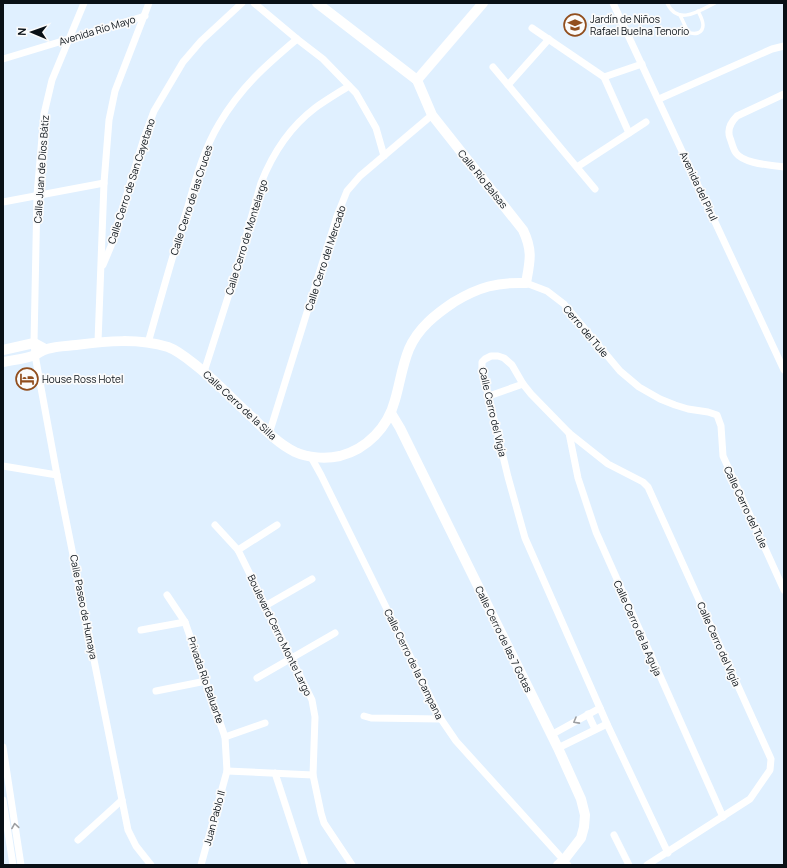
<svg xmlns="http://www.w3.org/2000/svg" width="787" height="868" viewBox="0 0 787 868" font-family="Manrope,sans-serif">
<style>
.lines{fill:none;stroke-linecap:round;stroke-linejoin:round}
.lane{stroke:#fff;stroke-width:3.5}
.street{stroke:#fff;stroke-width:7}
.secondary{stroke:#fff;stroke-width:10}
.oneway{stroke:#9d9fa2}
.labels{text-anchor:middle;dominant-baseline:central;stroke-width:3.5;stroke-linejoin:round;paint-order:stroke}
.poi-label{font-size:10px;fill:#091016;stroke:#fbfbfb;text-anchor:start}
.street-label{font-size:10px;fill:#091016;stroke:#fbfbfb}
</style>
<rect width="100%" height="100%" fill="#e0f0ff"/>
<g class="lines">
<g class="lane">
<path d="M667,3C678,26 699,11 715,3"/>
<path d="M680,15L688,32C694,35 703,34 703,25C703,20 700,15 698,11"/>
</g>
<g class="street">
<polyline points="84,3 52,80 44,114 37,195 34,343 35,355 57,475 128,830 136,846 151,865"/>
<polyline points="254,3 297,39 323,59 356,93 376,128 384,156"/>
<polyline points="613,3 784,370"/>
<polyline points="532,28 604,77 629,133"/>
<polyline points="3,59 145,16"/>
<polyline points="493,67 595,189"/>
<polyline points="604,77 642,64"/>
<polyline points="508,85 549,39"/>
<path d="M784,94L737,116C731,122 727,130 730,138C732,143 733,149 736,153C744,164 771,165 784,167"/>
<polyline points="659,99 772,49 784,46"/>
<polyline points="577,167 646,122"/>
<polyline points="3,202 104,183"/>
<polyline points="103,265 111,246 144,138 154,111 183,62 201,41 242,3"/>
<polyline points="526,283 547,291 564,304 620,371 639,387 660,399 675,405 688,409 708,412 717,415 721,426 723,456 784,590"/>
<polyline points="98,342 104,183 109,120 115,91 149,3"/>
<path d="M148,343C161,297 174,251 188,206C196,178 204,149 219,124C241,87 265,66 297,39"/>
<path d="M204,372L236,272L261,183C272,155 290,127 315,108C326,100 338,93 349,86"/>
<polyline points="489,396 523,384"/>
<polyline points="569,433 578,478 596,532 723,817"/>
<polyline points="269,434 337,216 347,191 360,176 432,115"/>
<polyline points="311,457 321,475 441,719 456,741 568,865"/>
<polyline points="3,466 57,475"/>
<polyline points="215,525 238,550 312,700 315,717 313,775 321,813 324,823 352,865"/>
<polyline points="238,550 277,525"/>
<polyline points="167,595 185,622 225,737 227,771 201,865"/>
<polyline points="265,606 312,579"/>
<polyline points="141,630 185,622"/>
<polyline points="257,678 335,633"/>
<polyline points="156,691 206,681"/>
<polyline points="588,714 595,729"/>
<polyline points="364,716 371,718 441,719"/>
<polyline points="551,735 600,708"/>
<polyline points="225,737 265,723"/>
<polyline points="3,747 21,865"/>
<polyline points="558,748 607,724"/>
<polyline points="227,771 313,775"/>
<polyline points="275,773 305,865"/>
<polyline points="3,800 13,865"/>
<polyline points="614,835 629,865"/>
<polyline points="78,840 122,800"/>
<polyline points="647,865 750,799 770,770 771,759 648,487 643,482 608,464 569,433 531,394 523,384 512,365 504,358 498,356 491,356 485,359 482,362 482,369 508,477 525,538 607,724 668,853"/>
</g>
<g class="secondary">
<polyline points="417,80 483,3"/>
<polyline points="3,350 34,343 45,349"/>
<path d="M3,362C13,360 26,359 35,355C39,353 42,350 47,349C56,346 67,346 76,345C107,341 138,338 168,347C179,351 189,360 198,367C218,383 235,402 254,419C266,431 279,444 295,452C308,458 326,459 340,456C367,449 388,427 395,400C400,383 402,366 409,349C418,328 436,314 454,302C479,287 497,282 526,283C530,261 533,251 523,230L432,115L417,80L317,3"/>
<polyline points="391,413 400,428 558,748 581,799 585,815 584,827 581,838 564,860 558,865"/>
</g>
</g>
<defs><path id="oneway-chevron" d="M-2-3.5L2.5 0L-2 3.5" fill="none" stroke-width="1.6" stroke-linecap="round" stroke-linejoin="round"/></defs>
<g class="oneway">
<use href="#oneway-chevron" transform="translate(576 721) rotate(151)"/>
<use href="#oneway-chevron" transform="translate(15 826) rotate(-99)"/>
</g>
<defs>
<g id="school-ring" transform="scale(1.15)"><circle r="9.5" fill="#fbfbfb" stroke="#914e1e" stroke-width="1.5"/><path d="M0-5L7-2L0 1L-7-2ZM-4 1L0 2.5L4 1V4Q0 6-4 4Z" fill="#914e1e"/></g>
<g id="hotel-ring" transform="scale(1.15)"><circle r="9.5" fill="#fbfbfb" stroke="#914e1e" stroke-width="1.5"/><path d="M-6-4.5h1.5V1H6V5H4.5V3h-9V5H-6ZM-4 0a1.8 1.8 0 1 1 3.6 0ZM.5 0V-2.5h3Q6-2.5 6 0Z" fill="#914e1e"/></g>
</defs>
<g fill-rule="evenodd">
<use href="#school-ring" x="575" y="25"/>
<use href="#hotel-ring" x="27" y="379"/>
</g>
<g class="labels">
<g class="poi-label">
<text x="590" y="19">Jardín de Niños<tspan x="590" dy="12">Rafael Buelna Tenorio</tspan></text>
<text x="42" y="379">House Ross Hotel</text>
</g>
<g class="street-label">
<text transform="translate(97 30) rotate(-17)">Avenida Río Mayo</text>
<text transform="translate(41 169) rotate(-86)">Calle Juan de Dios Bátiz</text>
<text transform="translate(483 179) rotate(51)">Calle Río Balsas</text>
<text transform="translate(131 181) rotate(-72)">Calle Cerro de San Cayetano</text>
<text transform="translate(699 186) rotate(65)">Avenida del Pirul</text>
<text transform="translate(191 200) rotate(-72)">Calle Cerro de las Cruces</text>
<text transform="translate(246 237) rotate(-73)">Calle Cerro de Montelargo</text>
<text transform="translate(325 258) rotate(-72)">Calle Cerro del Mercado</text>
<text transform="translate(586 331) rotate(50)">Cerro del Tule</text>
<text transform="translate(240 405) rotate(43)">Calle Cerro de la Silla</text>
<text transform="translate(493 412) rotate(77)">Calle Cerro del Vigía</text>
<text transform="translate(746 507) rotate(65)">Calle Cerro del Tule</text>
<text transform="translate(84 607) rotate(79)">Calle Paseo de Humaya</text>
<text transform="translate(638 628) rotate(66)">Calle Cerro de la Aguja</text>
<text transform="translate(280 635) rotate(64)">Boulevard Cerro Monte Largo</text>
<text transform="translate(504 639) rotate(64)">Calle Cerro de las 7 Gotas</text>
<text transform="translate(719 644) rotate(66)">Calle Cerro del Vigía</text>
<text transform="translate(414 664) rotate(64)">Calle Cerro de la Campana</text>
<text transform="translate(206 680) rotate(71)">Privada Río Baluarte</text>
<text transform="translate(214 818) rotate(-75)">Juan Pablo ll</text>
</g>
</g>
<rect width="787" height="868" fill="none" stroke="#091016" stroke-width="8"/>
<g transform="translate(32 32) rotate(272)" stroke="#fbfbfb" stroke-width="3" paint-order="stroke">
<path d="M0-3L7 15L0 10L-7 15Z" fill="#091016"/>
<text y="-6" font-size="11" font-weight="bold" text-anchor="middle" fill="#091016">N</text>
</g>
</svg>
